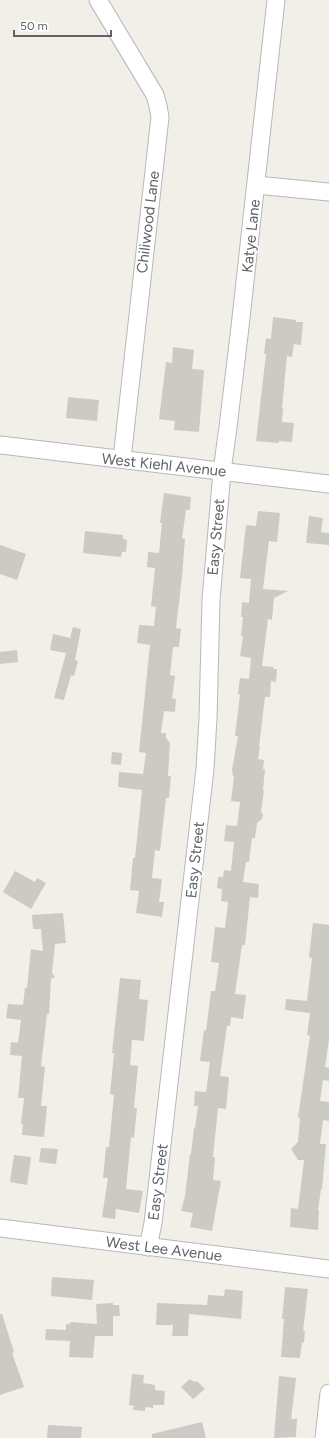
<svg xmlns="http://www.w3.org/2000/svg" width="329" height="1438" viewBox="0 0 329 1438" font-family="Figtree,sans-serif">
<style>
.building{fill:#cccac5}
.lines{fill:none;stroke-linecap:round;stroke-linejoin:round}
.minor-casing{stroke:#b5b8bc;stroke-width:19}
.minor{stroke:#fff;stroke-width:17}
.labels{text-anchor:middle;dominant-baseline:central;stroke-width:3.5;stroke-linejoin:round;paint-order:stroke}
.street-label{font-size:15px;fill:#5f6368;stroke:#fff}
</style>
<rect width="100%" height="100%" fill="#f1efe8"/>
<g class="building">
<polygon points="273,317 296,320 296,322 303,322 301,345 294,344 292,357 287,356 282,408 283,408 282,422 294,423 292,442 279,441 279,443 256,441 266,354 264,354 266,338 271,339"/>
<polygon points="173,347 194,350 192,369 204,370 199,432 174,430 175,421 159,419 166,362 172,363"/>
<polygon points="68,397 99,400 97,421 66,418"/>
<polygon points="164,493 191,497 190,510 186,510 182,538 185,539 182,577 176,628 181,629 179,647 173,647 170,675 175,676 172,698 176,699 175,712 164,711 161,733 166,733 166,738 170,743 168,776 171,776 169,798 166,798 160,851 155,850 152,878 162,879 159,902 164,902 162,917 136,913 139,891 130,890 133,858 135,858 142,790 118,787 119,772 143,774 146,753 139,752 150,645 137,643 139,625 154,626 156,607 151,606 155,568 147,567 148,552 159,553 162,523 160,523"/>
<polygon points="258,511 280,513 277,542 269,541 263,589 288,591 274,598 272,620 268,619 262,666 274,667 273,669 277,669 276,682 271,681 270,697 265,697 259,747 260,747 258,759 264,760 263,769 265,769 263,790 264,790 261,812 263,814 262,819 257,823 255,838 252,838 249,862 246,862 243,882 259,884 258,898 250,897 245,945 242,945 235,994 246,995 243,1019 231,1017 230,1026 227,1026 220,1076 229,1077 226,1109 218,1108 213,1157 215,1157 213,1180 221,1181 212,1231 190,1227 193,1213 181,1211 185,1196 190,1154 191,1154 194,1128 195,1128 198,1106 194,1106 195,1091 206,1092 210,1062 200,1061 204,1030 206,1031 211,991 215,991 219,963 211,962 215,927 225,928 228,902 221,901 222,889 217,888 218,877 223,877 224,870 231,871 234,842 224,841 226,825 237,826 240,802 231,801 234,777 233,776 232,770 238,736 235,736 240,694 238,694 240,678 249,679 251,658 240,656 243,636 241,636 243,617 241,617 242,602 249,603 251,579 240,578 246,525 256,526"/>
<polygon points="309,516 323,518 321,532 329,533 329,545 306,543"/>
<polygon points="85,531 123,535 123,539 127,540 126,552 122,552 121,557 83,553"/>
<polygon points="0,545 26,554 17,580 0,574"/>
<polygon points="73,627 81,629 75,660 78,661 74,676 71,675 64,700 54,698 66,653 50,650 53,634 70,638"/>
<polygon points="17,650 18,662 0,664 0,652"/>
<polygon points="112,752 122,753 121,765 111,764"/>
<polygon points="15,871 35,882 37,878 46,883 31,909 3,892"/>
<polygon points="63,913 66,943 55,944 52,973 55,977 51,979 49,1014 47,1014 41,1066 45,1067 41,1106 47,1106 44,1137 22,1135 23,1124 21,1123 24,1098 18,1098 22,1056 10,1055 11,1042 18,1043 21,1020 6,1018 8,1004 23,1005 25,988 27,988 31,949 43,951 41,929 33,929 32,915"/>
<polygon points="313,923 329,925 329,1040 325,1067 329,1068 329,1081 323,1080 320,1101 329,1102 329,1121 323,1120 320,1144 326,1144 322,1189 321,1189 318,1210 319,1210 318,1230 290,1227 291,1208 298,1209 304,1160 298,1160 291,1149 298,1142 300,1118 298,1117 310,1036 307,1035 310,1013 285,1010 286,999 307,1001 312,958 309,957"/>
<polygon points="120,978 141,980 139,999 148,1000 144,1041 132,1040 130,1065 138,1066 134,1108 137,1108 134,1138 131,1137 126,1189 143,1191 139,1213 116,1209 115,1219 102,1217 108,1178 103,1178 106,1147 109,1147 114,1095 110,1094 114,1053 112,1053"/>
<polygon points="41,1148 58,1149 56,1164 39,1162"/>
<polygon points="14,1155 31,1157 27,1185 10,1182"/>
<polygon points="52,1277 94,1280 92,1300 51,1296"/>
<polygon points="285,1287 308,1289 303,1331 305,1331 304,1343 302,1342 300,1358 281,1357 284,1319 282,1319"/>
<polygon points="225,1289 243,1291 241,1319 189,1314 188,1336 172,1336 173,1325 156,1325 157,1303 207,1305 208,1295 224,1296"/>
<polygon points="113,1303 113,1305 119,1305 120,1316 113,1316 113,1336 95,1336 93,1358 69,1357 70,1341 45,1340 46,1329 66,1330 66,1324 70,1324 70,1322 97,1324 96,1304"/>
<polygon points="0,1314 2,1314 14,1352 12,1353 24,1387 0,1395"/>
<polygon points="132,1374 144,1375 143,1383 155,1385 155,1390 165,1391 164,1405 153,1405 153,1408 145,1407 145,1411 133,1410 134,1406 129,1405"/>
<polygon points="279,1376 296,1378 291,1419 297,1419 296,1437 274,1438"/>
<polygon points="190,1379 192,1381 198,1382 205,1389 193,1399 181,1387"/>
<polygon points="202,1422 206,1438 152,1438 152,1434"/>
<polygon points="48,1425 82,1427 81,1438 47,1438"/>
</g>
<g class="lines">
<g class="minor-casing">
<g id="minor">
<polyline points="98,0 155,95 158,106 160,117 122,459"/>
<polyline points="256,185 329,192"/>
<polyline points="0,445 329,484"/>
<polyline points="0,1228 329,1269"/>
<polyline points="148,1247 153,1223 205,769 208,718 211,600 222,471 228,427 240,327 276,0"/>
<polyline points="324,1438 329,1393"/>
</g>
</g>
<use href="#minor" class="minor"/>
</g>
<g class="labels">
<g class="street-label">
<text transform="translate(148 222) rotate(-83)">Chiliwood Lane</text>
<text transform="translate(251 236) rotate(-84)">Katye Lane</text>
<text transform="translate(164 465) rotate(6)">West Kiehl Avenue</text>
<text transform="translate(216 537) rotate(-85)">Easy Street</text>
<text transform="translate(195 860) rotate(-84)">Easy Street</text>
<text transform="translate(158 1182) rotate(-83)">Easy Street</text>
<text transform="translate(164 1249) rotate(7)">West Lee Avenue</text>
</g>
</g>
<path d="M14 30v6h97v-6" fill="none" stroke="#5f6368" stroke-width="2"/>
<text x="20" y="30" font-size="12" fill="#5f6368" stroke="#ffffff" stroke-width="3" paint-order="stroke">50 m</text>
</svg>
